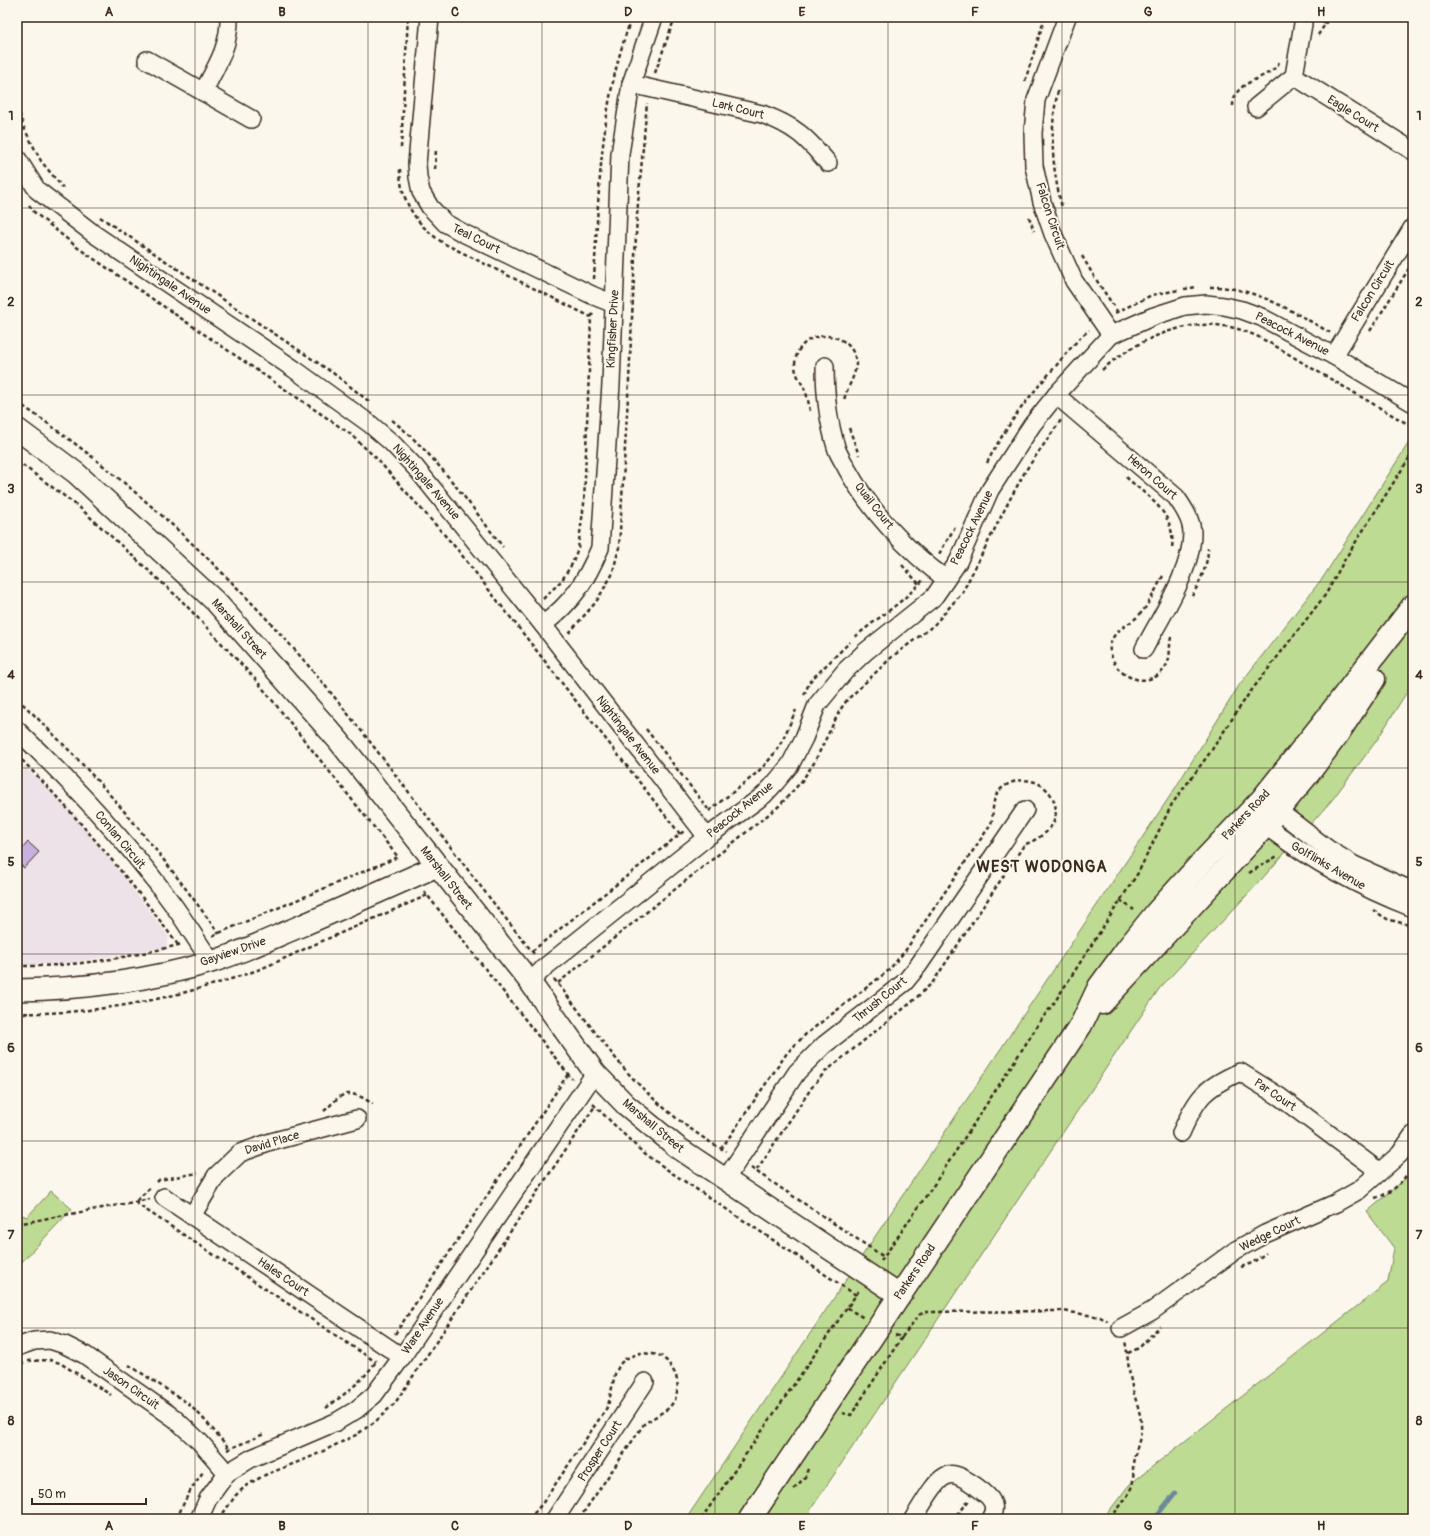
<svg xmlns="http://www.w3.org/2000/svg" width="1430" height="1536" viewBox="0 0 1430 1536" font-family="Pangolin,sans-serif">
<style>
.built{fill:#ece2e8}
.green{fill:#bddb93;stroke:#7c8258}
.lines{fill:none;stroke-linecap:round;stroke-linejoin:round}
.stream{stroke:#6d889a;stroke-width:4.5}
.building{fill:#c8b1e0;stroke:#3b2a1e}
.minor-casing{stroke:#3b2a1e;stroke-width:20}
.tertiary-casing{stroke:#3b2a1e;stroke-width:24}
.secondary-casing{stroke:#3b2a1e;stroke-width:25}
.path{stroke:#3b2a1e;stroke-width:2.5;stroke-dasharray:4 3;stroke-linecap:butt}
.minor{stroke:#fbf7ec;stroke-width:17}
.tertiary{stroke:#fbf7ec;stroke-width:21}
.secondary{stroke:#fbf7ec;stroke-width:22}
.grid{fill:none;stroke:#3b2a1e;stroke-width:1;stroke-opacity:0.55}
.labels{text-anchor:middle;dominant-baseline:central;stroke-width:4;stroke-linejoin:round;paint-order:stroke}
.street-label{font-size:12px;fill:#3b2a1e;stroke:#fbf7ec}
.district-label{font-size:16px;font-weight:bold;letter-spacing:1px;fill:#3b2a1e;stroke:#fbf7ec}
.neatline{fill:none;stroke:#3b2a1e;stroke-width:1.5}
.grid-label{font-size:13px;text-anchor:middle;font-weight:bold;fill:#3b2a1e}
</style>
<rect width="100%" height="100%" fill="#fbf7ec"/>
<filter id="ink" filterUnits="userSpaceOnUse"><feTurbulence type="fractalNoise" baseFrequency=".025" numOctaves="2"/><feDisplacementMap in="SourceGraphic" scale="8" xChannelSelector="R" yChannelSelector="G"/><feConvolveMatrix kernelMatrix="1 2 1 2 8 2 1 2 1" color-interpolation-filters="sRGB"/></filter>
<g filter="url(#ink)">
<polygon class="built" points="17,759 63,803 116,867 169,937 166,947 71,963 17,966"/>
<g class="green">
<polygon points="1413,436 1413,682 1377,740 1332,800 1260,881 1159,989 811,1509 809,1519 686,1519 1174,790 1240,684 1324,576"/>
<polygon points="1413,1172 1413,1519 1103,1519 1129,1485 1388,1282 1394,1248 1367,1212"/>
<polygon points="51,1191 72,1209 17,1267 17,1213 27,1217"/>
</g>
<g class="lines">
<polyline class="stream" points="1154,1519 1175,1493"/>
</g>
<polygon class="building" points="28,842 39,852 24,868 17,862 17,855"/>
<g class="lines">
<g class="minor-casing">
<g id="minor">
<polyline points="430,17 417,164 418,177 421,192 430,207 445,223 463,233 594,296 614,304"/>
<polyline points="1067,17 1036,100 1033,133 1034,166 1042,202 1053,234 1074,281 1111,335"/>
<polyline points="147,60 251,119"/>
<polyline points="1294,76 1413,151"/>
<path d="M631,84L762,114C795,126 806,137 828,163"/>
<path d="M203,92C216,67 230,46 229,17"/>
<polyline points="1256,107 1294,76 1303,24"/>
<polyline points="17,158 37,190 94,234 294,369 370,424 392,443 416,468 543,625 707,837"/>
<polyline points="1334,356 1413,227"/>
<path d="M825,366C825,397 828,422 837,450C840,457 844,463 847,469C870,511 908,552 946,579"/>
<path d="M1056,395L1176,497C1183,507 1192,520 1192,533C1192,571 1161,616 1144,649"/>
<path d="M543,625C573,601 585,583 600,548L611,384L620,154L631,84L654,17"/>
<path d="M17,730C73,784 128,842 174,906C187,924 198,943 211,961"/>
<polyline points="1269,804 1328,849 1354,865 1413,891"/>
<path d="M1256,818C1303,856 1356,886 1413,908"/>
<polyline points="530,982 545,967 707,837 764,795 776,782 790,765 804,738 817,705 845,671 865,652 934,597 958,562 990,490 1032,425 1056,395 1111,335 1154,316 1185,306 1206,304 1224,306 1242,310 1261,317 1334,356 1413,403"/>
<path d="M1181,1133C1197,1097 1204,1088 1240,1072L1280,1097L1380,1172"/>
<polyline points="725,1180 797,1072 824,1045 905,982 918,966 1025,810"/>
<polyline points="164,1197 402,1357"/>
<polyline points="192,1216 216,1176 240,1153 271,1142 357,1119"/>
<polyline points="1121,1328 1152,1311 1236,1250 1265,1234 1336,1203 1359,1190 1400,1154 1413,1135"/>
<polyline points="17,1347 34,1341 50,1340 65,1345 85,1355 174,1418 200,1442 227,1473"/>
<polyline points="199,1519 208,1499 227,1473 252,1458 336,1422 356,1410 374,1395 402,1357 595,1073"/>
<polyline points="555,1519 645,1382"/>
<path d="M913,1519C920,1509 934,1482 944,1477C947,1475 951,1474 955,1475C964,1477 989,1494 992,1502C995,1507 993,1514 990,1519"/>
</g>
</g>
<g class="tertiary-casing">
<g id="tertiary">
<polyline points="17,429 76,473 216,602 338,740 530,982 595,1073 626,1105 677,1147 899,1295"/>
<path d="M17,990C84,989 147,981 211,962C240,953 268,940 296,928C343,908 390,887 437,866"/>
</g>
</g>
<g class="secondary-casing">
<g id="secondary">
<polyline points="1102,1003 1265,826 1309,773 1337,735 1374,679"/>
<polyline points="750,1519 1081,1025 1099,987 1127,949 1156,913 1203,861 1262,799 1322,724 1413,606"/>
</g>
</g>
<g class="path">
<polyline points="1317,18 1326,23 1318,35"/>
<polyline points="655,73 675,17"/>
<polyline points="1025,81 1045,17"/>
<path d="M1058,91C1049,129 1052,170 1062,207"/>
<path d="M1233,106C1233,103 1234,97 1236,94C1244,79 1273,77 1279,62"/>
<polyline points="17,107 25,130 41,161 63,188"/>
<polyline points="401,148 408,17"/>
<path d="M400,169C400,202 418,227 445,244L591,317"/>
<polyline points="435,169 436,148"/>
<polyline points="29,205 34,212 78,248 349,433 376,458 457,549 680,834"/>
<polyline points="100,217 333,373 371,403"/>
<polyline points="1029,217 1034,231"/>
<polyline points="1082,256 1095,278 1117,311"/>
<path d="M594,279C599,190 600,101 632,17"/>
<path d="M1210,287C1254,286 1293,312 1331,333"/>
<polyline points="1184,289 1197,287"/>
<polyline points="1115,313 1152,295 1179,290"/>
<polyline points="1370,331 1413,262"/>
<path d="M1102,370C1133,342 1182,319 1224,326C1254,330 1283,351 1308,366C1343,386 1378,407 1413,427"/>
<path d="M17,402C122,473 217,561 301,657C383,753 455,857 535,955"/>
<path d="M810,411C809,405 808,399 806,393C803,383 795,376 795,365C796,326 853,327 856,363C856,377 846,388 844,401"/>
<path d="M392,420C436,455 469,504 503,547"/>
<polyline points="849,428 859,455"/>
<polyline points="17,461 79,507 182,601 256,680 398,857 212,936"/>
<path d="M987,463C1005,427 1029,396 1056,366C1066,353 1076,341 1089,330"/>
<path d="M1126,477C1150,499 1176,513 1172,549"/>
<polyline points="939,554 955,527"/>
<polyline points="902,565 919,584"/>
<path d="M1163,576C1156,588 1150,603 1141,613C1131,625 1114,628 1110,645C1109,650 1111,655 1113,660C1122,682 1154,688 1166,666C1172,656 1168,645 1172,634"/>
<path d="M1192,596C1200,582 1208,565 1208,548"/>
<polyline points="543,599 562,580 572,564 578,548 584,504 591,317 594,312"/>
<polyline points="569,633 596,602 612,575 619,548 629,380 637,215 647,103"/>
<path d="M855,637C877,618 904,602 923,580"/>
<polyline points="804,695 810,681 850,642"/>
<path d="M17,699C30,710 42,723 54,735C116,797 168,863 219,934"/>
<polyline points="646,729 708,809"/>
<path d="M17,755C76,815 129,878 178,945"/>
<path d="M709,811C732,791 761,775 777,749C785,737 790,723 796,710"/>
<polyline points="1249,873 1279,855"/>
<polyline points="424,891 572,1079"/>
<polyline points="1120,900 1134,910"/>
<polyline points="1373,910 1387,919 1413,926"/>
<polyline points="532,951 684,831"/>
<path d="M17,966C73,967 128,958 182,944"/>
<path d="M554,979C579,1010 602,1043 628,1073C652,1100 694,1135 726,1151"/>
<polyline points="558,983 779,806 801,782 814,763 840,710 847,700 893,656 933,626 962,593 1009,501 1026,470 1061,420"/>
<path d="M17,1013C97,1015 177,998 252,972C272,965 291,955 311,946C350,929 389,912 428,895"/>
<polyline points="593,1104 639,1149 672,1173 856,1295"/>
<path d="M324,1111C329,1107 333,1102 338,1098C350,1089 362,1097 373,1104"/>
<path d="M721,1149L787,1053L806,1034L888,971L905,951L991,824C994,814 991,802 998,792C1003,786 1009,783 1016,781C1048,774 1070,812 1045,833C1039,838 1031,842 1024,845L933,982L913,1001L825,1072L812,1087L756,1171"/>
<polyline points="751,1168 884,1257"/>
<polyline points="157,1182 159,1180 198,1173"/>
<polyline points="150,1188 135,1202 140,1206 376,1362"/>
<path d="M1375,1198C1392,1194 1404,1181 1412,1166"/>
<polyline points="17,1224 150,1199"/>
<polyline points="881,1261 935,1183 1044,1016 1054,1003 1138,873 1172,804 1209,754 1248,695 1326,594 1345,559 1413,452"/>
<polyline points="1241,1267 1252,1263 1266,1253"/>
<polyline points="847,1308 864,1318"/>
<polyline points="395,1334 568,1074"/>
<polyline points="895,1335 902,1337 919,1315 924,1312 1063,1311 1100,1317 1108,1321"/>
<polyline points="1128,1353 1139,1348 1160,1326"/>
<polyline points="28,1361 50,1360 60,1363 111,1395"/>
<polyline points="129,1365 186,1402 201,1416 229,1448"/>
<polyline points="17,1366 24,1363"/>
<path d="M326,1408C345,1394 364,1380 377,1360"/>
<polyline points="842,1413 851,1415 902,1337"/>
<polyline points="227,1450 264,1434"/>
<polyline points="794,1489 805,1477 809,1466"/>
<path d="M177,1519C184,1501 192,1486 204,1471"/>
<polyline points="219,1519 236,1495 247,1485 265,1475 313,1456 356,1435 376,1421 395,1403 595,1106"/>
<polyline points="529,1519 542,1504 608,1406 615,1374 620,1364 625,1359 640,1353 653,1354 661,1356 668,1362 676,1375 678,1388 675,1400 669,1408 644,1424 579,1519"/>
<polyline points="701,1519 860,1289"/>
<polyline points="955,1519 954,1515 960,1512 969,1500"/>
<path d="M1110,1519C1118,1508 1132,1494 1133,1480C1134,1472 1132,1466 1134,1458C1137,1447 1142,1435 1141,1423C1140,1408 1133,1395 1131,1381C1128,1368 1128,1355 1125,1341"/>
</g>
<use href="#minor" class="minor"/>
<use href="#tertiary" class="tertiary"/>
<use href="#secondary" class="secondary"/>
</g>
</g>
<path class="grid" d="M195,17V1519M368,17V1519M542,17V1519M715,17V1519M888,17V1519M1062,17V1519M1235,17V1519M17,208H1413M17,395H1413M17,582H1413M17,768H1413M17,954H1413M17,1141H1413M17,1328H1413"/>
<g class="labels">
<g class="street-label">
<text transform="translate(738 109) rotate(14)">Lark Court</text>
<text transform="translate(1353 114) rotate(32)">Eagle Court</text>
<text transform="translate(1050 216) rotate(72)">Falcon Circuit</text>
<text transform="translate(476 239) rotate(26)">Teal Court</text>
<text transform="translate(170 285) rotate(34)">Nightingale Avenue</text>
<text transform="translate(1373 291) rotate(-58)">Falcon Circuit</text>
<text transform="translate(613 329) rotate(-87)">Kingfisher Drive</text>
<text transform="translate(1292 334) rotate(27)">Peacock Avenue</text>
<text transform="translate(1152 477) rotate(41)">Heron Court</text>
<text transform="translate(426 482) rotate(49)">Nightingale Avenue</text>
<text transform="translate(874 506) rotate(52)">Quail Court</text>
<text transform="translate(972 528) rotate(-64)">Peacock Avenue</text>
<text transform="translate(239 629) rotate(48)">Marshall Street</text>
<text transform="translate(628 735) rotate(52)">Nightingale Avenue</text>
<text transform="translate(740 810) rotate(-39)">Peacock Avenue</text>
<text transform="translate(1246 815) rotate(-47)">Parkers Road</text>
<text transform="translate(120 840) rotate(50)">Conlan Circuit</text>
<text transform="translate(1328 866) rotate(30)">Golflinks Avenue</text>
<text transform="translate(446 878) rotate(52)">Marshall Street</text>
<text transform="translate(233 952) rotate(-19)">Gayview Drive</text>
<text transform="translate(880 1000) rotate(-39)">Thrush Court</text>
<text transform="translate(1275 1095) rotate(34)">Par Court</text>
<text transform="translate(653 1126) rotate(40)">Marshall Street</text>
<text transform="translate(272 1143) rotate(-17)">David Place</text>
<text transform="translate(1270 1234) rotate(-26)">Wedge Court</text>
<text transform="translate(915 1272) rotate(-56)">Parkers Road</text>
<text transform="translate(283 1277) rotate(34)">Hales Court</text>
<text transform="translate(423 1326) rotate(-56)">Ware Avenue</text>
<text transform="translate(131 1388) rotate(35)">Jason Circuit</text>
<text transform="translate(600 1451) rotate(-57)">Prosper Court</text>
</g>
<g class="district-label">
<text x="1042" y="867">WEST WODONGA</text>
</g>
</g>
<rect width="1430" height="1536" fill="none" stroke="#fbf7ec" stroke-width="44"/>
<path d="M32 1498v6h114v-6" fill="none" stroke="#3b2a1e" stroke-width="2"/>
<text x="38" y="1498" font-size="12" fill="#3b2a1e" stroke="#fbf7ec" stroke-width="3" paint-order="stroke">50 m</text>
<rect x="22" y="22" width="1386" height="1492" class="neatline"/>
<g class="grid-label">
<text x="109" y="16">A</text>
<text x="282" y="16">B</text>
<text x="455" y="16">C</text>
<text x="628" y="16">D</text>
<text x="802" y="16">E</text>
<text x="975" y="16">F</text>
<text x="1148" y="16">G</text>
<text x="1321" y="16">H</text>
<text x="11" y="120">1</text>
<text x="1419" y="120">1</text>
<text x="11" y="306">2</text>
<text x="1419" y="306">2</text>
<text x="11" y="493">3</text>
<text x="1419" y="493">3</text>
<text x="11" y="679">4</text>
<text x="1419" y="679">4</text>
<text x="11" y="866">5</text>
<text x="1419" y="866">5</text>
<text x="11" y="1052">6</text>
<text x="1419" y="1052">6</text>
<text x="11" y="1239">7</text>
<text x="1419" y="1239">7</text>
<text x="11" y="1425">8</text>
<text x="1419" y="1425">8</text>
<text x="109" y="1530">A</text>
<text x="282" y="1530">B</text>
<text x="455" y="1530">C</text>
<text x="628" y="1530">D</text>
<text x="802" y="1530">E</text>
<text x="975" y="1530">F</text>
<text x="1148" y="1530">G</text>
<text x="1321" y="1530">H</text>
</g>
</svg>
